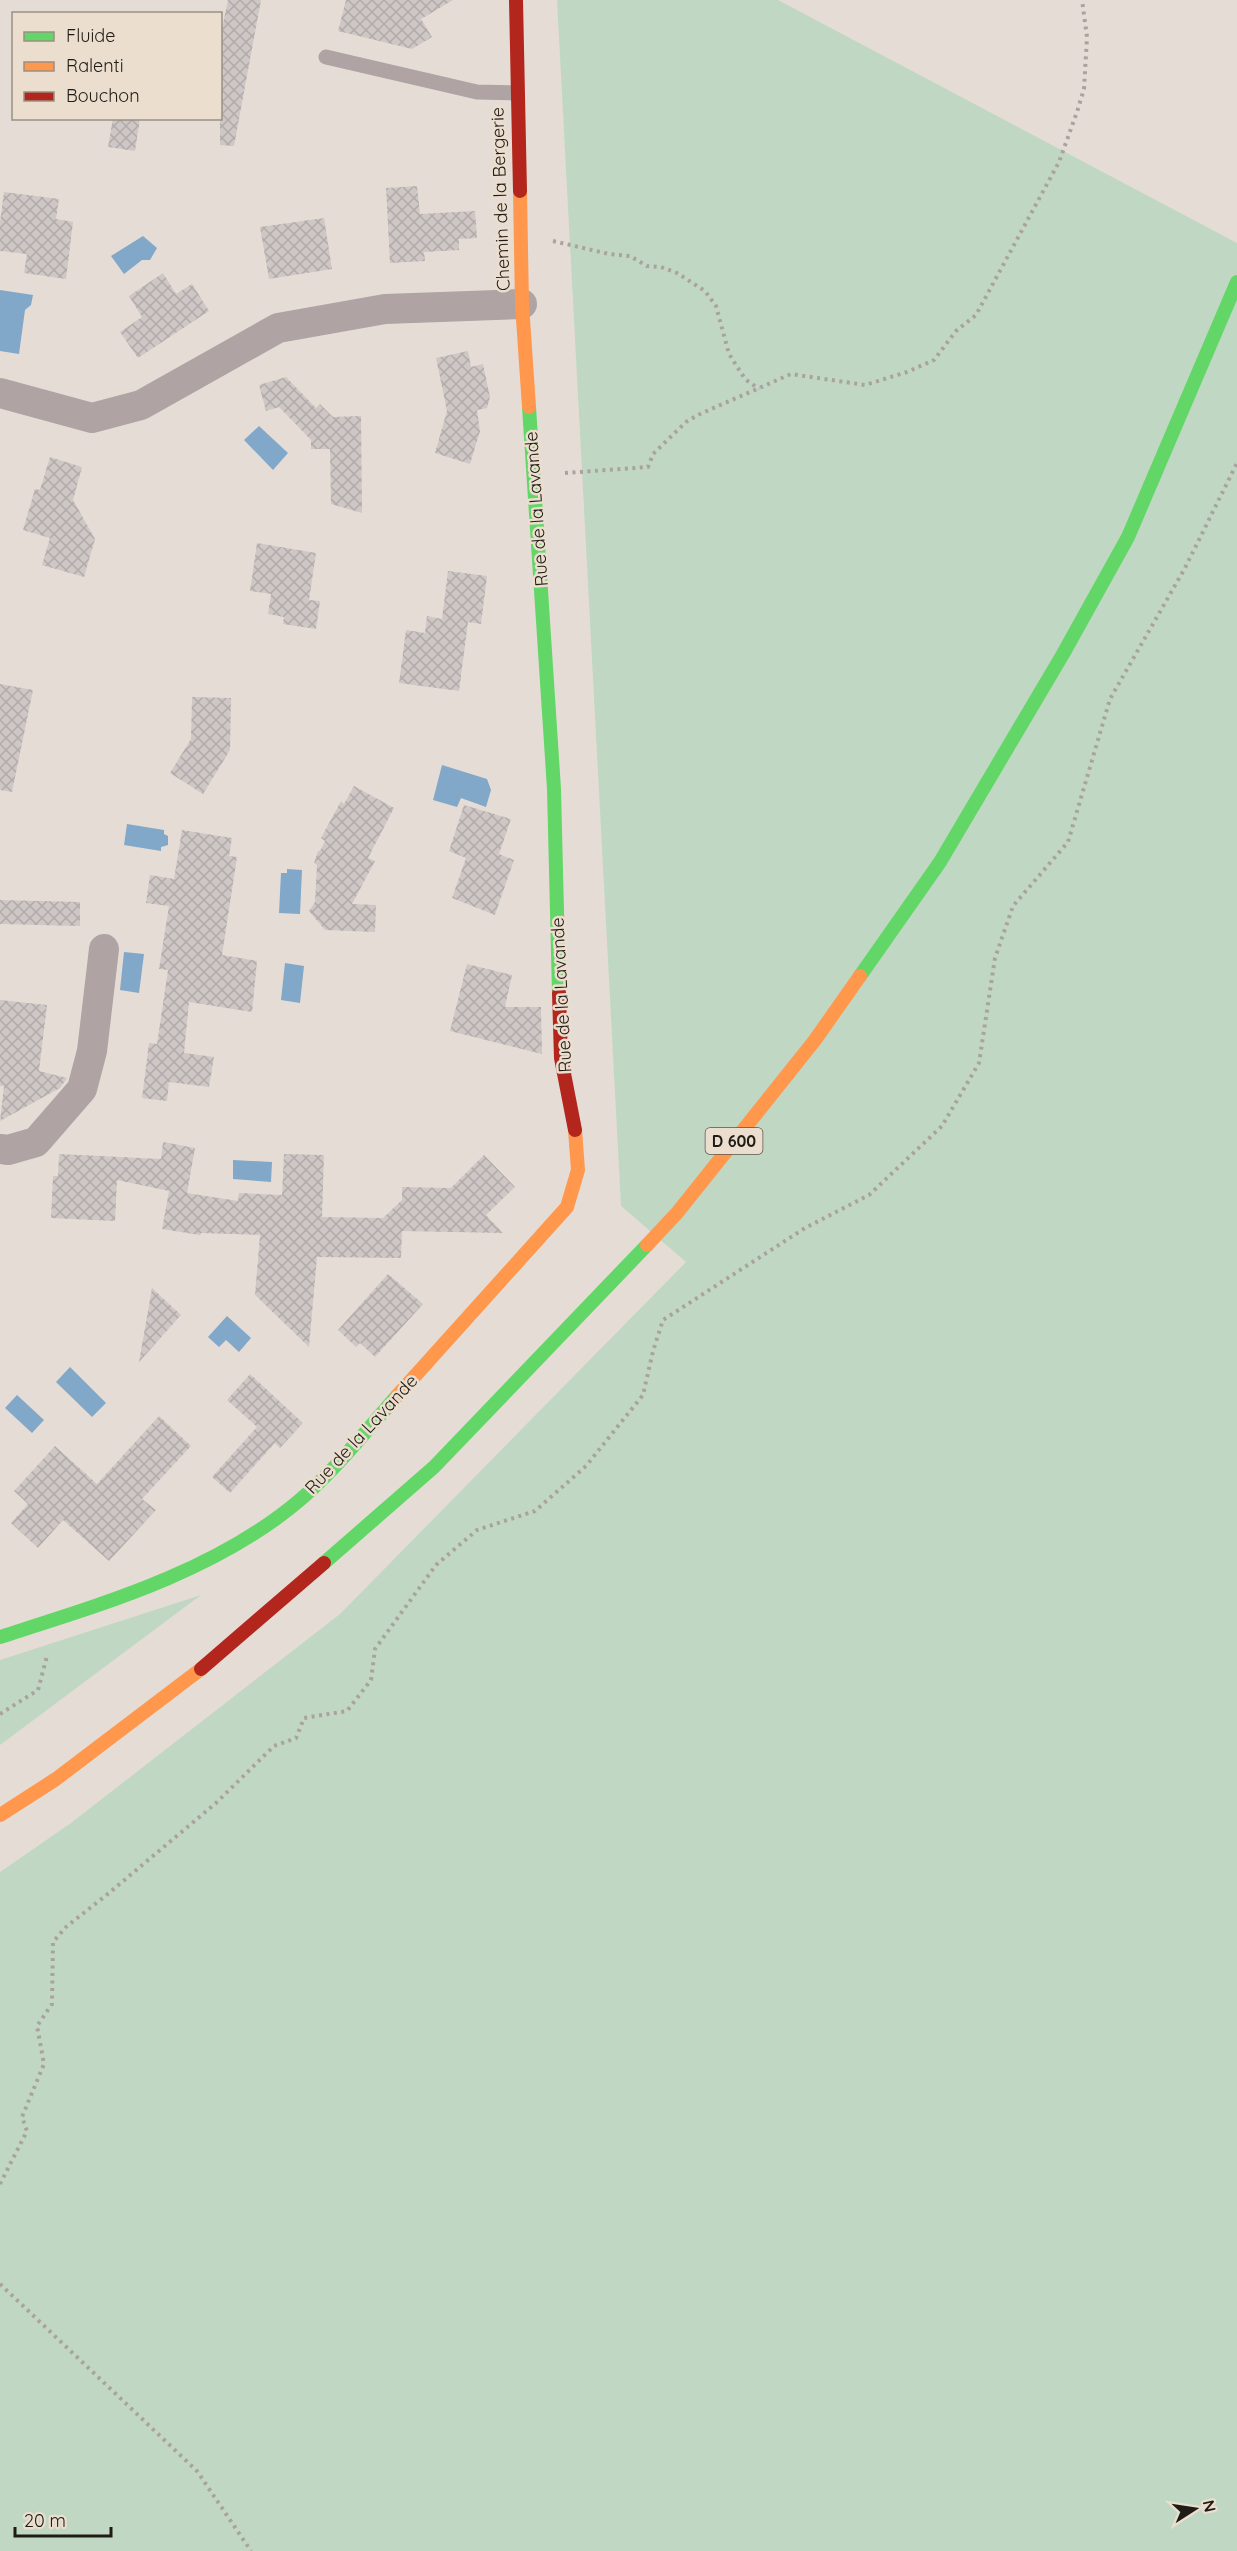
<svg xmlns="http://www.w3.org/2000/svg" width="1237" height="2551" viewBox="0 0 1237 2551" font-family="Quicksand,sans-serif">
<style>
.green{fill:#c0d8c3}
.water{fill:#81a7c9}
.building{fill:url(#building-cross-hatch)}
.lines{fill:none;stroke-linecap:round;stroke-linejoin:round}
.path{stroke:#aaa29f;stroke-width:4;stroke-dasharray:3 4.5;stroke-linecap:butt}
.lane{stroke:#afa3a3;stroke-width:15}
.street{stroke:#afa3a3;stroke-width:30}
.fast{stroke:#63d668;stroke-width:14}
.slow{stroke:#ff974d;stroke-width:14}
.jam{stroke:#b3261e;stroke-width:14}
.labels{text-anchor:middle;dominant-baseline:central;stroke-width:5;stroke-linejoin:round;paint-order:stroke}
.shield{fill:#ebdecf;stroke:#5c564d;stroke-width:1.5}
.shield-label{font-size:16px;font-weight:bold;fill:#1f1b15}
.street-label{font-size:18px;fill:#1f1b15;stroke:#ebdecf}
</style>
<defs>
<pattern id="building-cross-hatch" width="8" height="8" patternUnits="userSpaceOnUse" patternTransform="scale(1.5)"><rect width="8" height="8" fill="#cec7c5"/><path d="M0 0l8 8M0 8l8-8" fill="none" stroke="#b0aaa8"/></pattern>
</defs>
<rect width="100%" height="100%" fill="#e5ddd5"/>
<g class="green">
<polygon points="557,0 778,0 1237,243 1237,2551 0,2551 0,1872 71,1823 340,1614 686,1262 621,1206"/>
<polygon points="201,1595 0,1745 0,1660"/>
</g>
<g class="water">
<polygon points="143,236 157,248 150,260 142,260 124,274 111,256"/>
<polygon points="0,290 33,295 31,305 25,310 19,354 0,351"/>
<polygon points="259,426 288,453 273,470 244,440"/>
<polygon points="442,765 487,779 491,790 486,807 461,798 457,807 433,800"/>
<polygon points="127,824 164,830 164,834 168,836 168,845 161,847 161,851 124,845"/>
<polygon points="287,869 302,870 300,914 279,913 281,873 287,873"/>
<polygon points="124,952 144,954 139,993 120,990"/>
<polygon points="285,963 304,966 300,1003 281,1000"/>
<polygon points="233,1160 272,1162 271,1182 233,1179"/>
<polygon points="227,1316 251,1338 239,1352 226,1340 219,1347 208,1337"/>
<polygon points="70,1367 106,1403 92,1417 56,1382"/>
<polygon points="17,1395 44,1420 32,1433 5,1408"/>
</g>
<g class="building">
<polygon points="228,0 261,0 234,146 220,145 220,38"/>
<polygon points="346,0 453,0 421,19 432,37 412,49 338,31"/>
<polygon points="113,118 140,118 135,151 108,147"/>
<polygon points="417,186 420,214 475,211 477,238 459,239 459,250 424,252 425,261 390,263 386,188"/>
<polygon points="4,192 59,199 56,219 73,222 66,279 24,273 27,254 0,251 0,222"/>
<polygon points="324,218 332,269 269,279 260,227"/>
<polygon points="163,273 176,294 192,284 209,311 138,358 120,332 142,317 129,296"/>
<polygon points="468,351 471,367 483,364 490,397 487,408 477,410 480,431 470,464 435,453 447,411 436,358"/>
<polygon points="286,377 316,408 320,404 333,417 361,416 362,513 331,504 330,449 311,449 311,440 279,407 266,411 259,385"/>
<polygon points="50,457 82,467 73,500 95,539 84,577 42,565 50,538 23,530 35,489 40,490"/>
<polygon points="257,543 316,553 309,600 320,601 316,629 283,624 284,617 268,614 271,594 250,591"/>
<polygon points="448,571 487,576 481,624 468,622 459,691 399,683 406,630 425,633 427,616 442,619"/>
<polygon points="0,684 33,690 12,792 0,790"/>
<polygon points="192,697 231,698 230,750 203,794 170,773 191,739"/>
<polygon points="354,786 394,808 368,858 375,861 352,904 376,905 375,932 325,930 309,911 315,902 317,865 314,863 318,851 320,851 325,841 321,838 341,801 344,804"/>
<polygon points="464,805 511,819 499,854 514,860 495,915 452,898 466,858 449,851"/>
<polygon points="182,830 232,838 229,856 237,857 222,955 257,961 252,1012 189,1002 184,1053 214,1057 209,1087 169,1082 167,1101 142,1098 149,1043 157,1044 168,970 159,969 169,906 146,903 150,875 174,879"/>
<polygon points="0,900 80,902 80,926 0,924"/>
<polygon points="467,964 512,975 505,1007 541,1007 542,1054 450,1031"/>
<polygon points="0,1000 47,1005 39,1071 67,1078 60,1088 0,1121 4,1086 0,1086"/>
<polygon points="163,1142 195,1148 187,1193 238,1201 239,1193 282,1195 284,1154 324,1155 322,1217 383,1218 402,1200 402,1187 451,1188 484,1155 515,1187 486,1215 503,1233 402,1231 401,1258 317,1257 309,1347 255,1295 260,1235 201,1233 200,1235 162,1229 169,1191 117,1180 115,1221 51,1218 53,1176 58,1176 59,1154 161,1159"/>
<polygon points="388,1274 423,1304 375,1357 360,1343 356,1347 338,1330"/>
<polygon points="152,1288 181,1315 139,1362"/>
<polygon points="250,1374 303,1423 280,1448 275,1443 230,1493 212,1477 257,1427 227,1400"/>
<polygon points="159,1416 191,1446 142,1499 156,1510 109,1561 63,1520 38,1548 11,1523 28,1504 14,1491 55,1446 97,1484"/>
</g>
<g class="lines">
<g class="path">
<polyline points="553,241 609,254 630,256 647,266 661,267 677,273 705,291 716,306 729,354 745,379 759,389"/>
<polyline points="565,473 648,467 653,454 686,422 700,414 791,374 865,385 907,372 934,360 956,331 976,315 1059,162 1077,112 1084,89 1087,37 1082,0"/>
<polyline points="0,1714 38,1690 47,1656"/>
<polyline points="0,2184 27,2131 22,2117 44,2064 37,2026 52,2004 53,1942 66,1927 109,1893 216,1803 274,1746 296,1738 304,1718 347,1711 371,1680 375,1649 436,1565 477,1530 535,1511 586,1466 643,1395 653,1351 663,1320 805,1228 869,1195 942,1126 979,1063 995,958 1013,906 1068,842 1110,699 1185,568 1237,463"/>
<polyline points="0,2284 197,2471 251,2551"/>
</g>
<polyline class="lane" points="326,57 477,92 516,93"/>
<g class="street">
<polyline points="0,393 92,418 141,405 278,328 385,309 522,304"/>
<polyline points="0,1149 8,1150 36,1142 82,1089 92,1051 104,949"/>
</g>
<g class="fast">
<polyline points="529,407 554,789 559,993"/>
<polyline points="860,976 940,862 1063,654 1128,537 1237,282"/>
<polyline points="324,1563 434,1467 647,1245"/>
<path d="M0,1637C103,1604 217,1571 301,1499C336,1469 366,1431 397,1396"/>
</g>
<g class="slow">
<polyline points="520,191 522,304 529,407"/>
<polyline points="647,1245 677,1213 815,1040 860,976"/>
<polyline points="397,1396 567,1207 578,1170 575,1130"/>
<polyline points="0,1815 56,1779 201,1669"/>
</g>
<g class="jam">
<polyline points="516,0 520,191"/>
<polyline points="559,993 561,1058 575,1130"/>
<polyline points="201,1669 324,1563"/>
</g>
</g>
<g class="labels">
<rect class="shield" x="705.5" y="1128" width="57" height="26" rx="4.5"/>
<g class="shield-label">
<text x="734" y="1141">D 600</text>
</g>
<g class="street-label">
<text transform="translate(500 199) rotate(-92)">Chemin de la Bergerie</text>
<text transform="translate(536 509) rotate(-94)">Rue de la Lavande</text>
<text transform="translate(561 995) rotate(-93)">Rue de la Lavande</text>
<text transform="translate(361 1434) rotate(-47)">Rue de la Lavande</text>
</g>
</g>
<rect x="12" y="12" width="210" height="108" fill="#ebdecf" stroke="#999085" stroke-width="1.5"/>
<rect x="24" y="32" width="30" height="9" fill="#63d668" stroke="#999085" stroke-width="1.5"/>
<text x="66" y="42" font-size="18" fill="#1f1b15">Fluide</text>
<rect x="24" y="62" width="30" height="9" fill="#ff974d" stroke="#999085" stroke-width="1.5"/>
<text x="66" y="72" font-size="18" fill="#1f1b15">Ralenti</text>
<rect x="24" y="92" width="30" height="9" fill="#b3261e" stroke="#999085" stroke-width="1.5"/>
<text x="66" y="102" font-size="18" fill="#1f1b15">Bouchon</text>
<g transform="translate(1195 2509) rotate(78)" stroke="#ebdecf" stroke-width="4.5" paint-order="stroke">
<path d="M0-4.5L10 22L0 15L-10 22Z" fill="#1f1b15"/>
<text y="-9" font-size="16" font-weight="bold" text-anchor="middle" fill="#1f1b15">N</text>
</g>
<path d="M15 2527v9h96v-9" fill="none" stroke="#1f1b15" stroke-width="3"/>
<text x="24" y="2527" font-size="18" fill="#1f1b15" stroke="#ebdecf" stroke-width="4.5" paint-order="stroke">20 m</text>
</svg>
